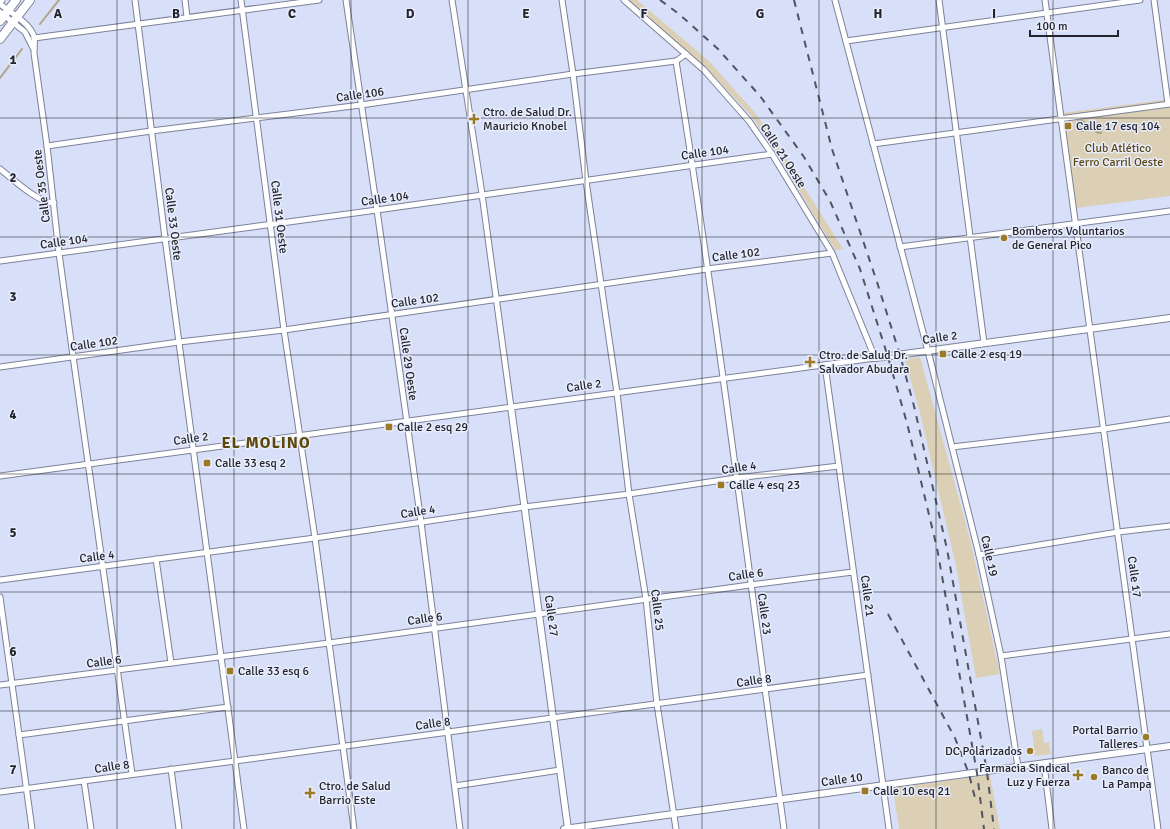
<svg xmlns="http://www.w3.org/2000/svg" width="1170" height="829" viewBox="0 0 1170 829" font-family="Signika,sans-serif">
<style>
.green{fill:#dbcfb5}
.water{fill:url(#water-ripples)}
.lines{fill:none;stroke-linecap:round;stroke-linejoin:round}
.stream{stroke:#b0a387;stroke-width:2}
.minor-casing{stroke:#7c8299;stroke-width:7}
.tertiary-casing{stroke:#7c8299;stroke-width:8}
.secondary-casing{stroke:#7c8299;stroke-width:9}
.primary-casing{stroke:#7c8299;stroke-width:10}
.minor{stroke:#fff;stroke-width:5}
.tertiary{stroke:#fff;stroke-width:6}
.secondary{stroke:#fff;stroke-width:7}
.primary{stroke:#fff;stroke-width:8}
.rail{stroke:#515461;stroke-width:2;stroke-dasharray:7 7;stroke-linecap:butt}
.grid{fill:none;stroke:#22242d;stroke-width:1;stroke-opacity:0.55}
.poi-dot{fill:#9c7a25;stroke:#e8edfc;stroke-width:1.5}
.labels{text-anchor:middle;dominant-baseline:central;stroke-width:3;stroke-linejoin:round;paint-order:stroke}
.street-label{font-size:12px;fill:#22242d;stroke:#e8edfc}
.poi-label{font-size:12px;fill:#22242d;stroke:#e8edfc;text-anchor:start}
.park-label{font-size:12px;fill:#5c4815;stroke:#e8edfc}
.district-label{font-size:16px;font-weight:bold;letter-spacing:1px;fill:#5e4809;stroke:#e8edfc}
.grid-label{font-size:13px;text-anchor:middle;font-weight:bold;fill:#22242d;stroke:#e8edfc;stroke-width:3;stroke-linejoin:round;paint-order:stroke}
</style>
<defs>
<pattern id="water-ripples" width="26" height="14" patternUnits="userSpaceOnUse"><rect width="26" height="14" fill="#b0a387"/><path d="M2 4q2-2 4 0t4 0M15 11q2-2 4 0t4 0" fill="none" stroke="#8f856f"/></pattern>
</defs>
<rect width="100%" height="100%" fill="#d8dff8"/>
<g class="green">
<polygon points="627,0 637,0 710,62 756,114 779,147 843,249 835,250 774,149 752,117 706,67"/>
<polygon points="1170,99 1170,196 1076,208 1063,113"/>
<polygon points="920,357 970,539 1000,674 976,678 956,566 919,409 905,360"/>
<polygon points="1042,729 1044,743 1049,742 1051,754 1035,756 1032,731"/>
<polygon points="990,775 1000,829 899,829 893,788"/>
</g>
<polygon class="water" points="1082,119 1086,123 1100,122 1102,134 1098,134 1093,131 1079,132 1077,120"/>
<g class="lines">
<g class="stream">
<polyline points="40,24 59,0"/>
<polyline points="0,78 22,49"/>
</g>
<g class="minor-casing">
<g id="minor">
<polyline points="135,0 165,238 244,829"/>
<polyline points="185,0 187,17"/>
<polyline points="241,0 284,330 315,538 354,829"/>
<polyline points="346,0 377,210 421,522 460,829"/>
<polyline points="452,0 482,194 511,407"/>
<polyline points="562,0 573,74 586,181 617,393 629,494 646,599 657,704 676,829"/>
<polyline points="835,0 928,351 979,555 1001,656 1018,767"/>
<polyline points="939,0 984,343"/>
<polyline points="1045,0 1158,829"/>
<polyline points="1154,0 1168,104"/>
<path d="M0,4C10,12 31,24 34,37C35,42 34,48 34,53L47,146L59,253L73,356L132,774"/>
<polyline points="0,12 25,32 33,48"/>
<polyline points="34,38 319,0"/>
<polyline points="846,41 1140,0"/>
<path d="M676,61C717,316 749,573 784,829"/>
<polyline points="873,144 1170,104"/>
<polyline points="47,146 151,131 361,105 573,74 676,61 686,54"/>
<path d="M0,169C13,179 38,203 54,203"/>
<polyline points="900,247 1170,211"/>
<polyline points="0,261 377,210 772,154"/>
<polyline points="825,365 889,829"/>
<polyline points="0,367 179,342 284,330 707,269 832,253"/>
<polyline points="952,447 1104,429 1170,419"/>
<polyline points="0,476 875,358 832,253 772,154 749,121 704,70 624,0"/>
<polyline points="979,555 1118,532 1170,526"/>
<polyline points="156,559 171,663"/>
<polyline points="0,580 315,538 524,507 629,494 736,478 839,466"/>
<polyline points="0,597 32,829"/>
<polyline points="1001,656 1170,634"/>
<polyline points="0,685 329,643 750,585 853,572"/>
<polyline points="19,735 228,707"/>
<polyline points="1044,764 1052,829"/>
<polyline points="171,769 179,829"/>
<polyline points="84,781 91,829"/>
<polyline points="455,786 560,770"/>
<polyline points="0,792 235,761 868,675"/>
</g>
</g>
<g class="tertiary-casing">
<g id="tertiary">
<polyline points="875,358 1170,318"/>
<polyline points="511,407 568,829"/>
<polyline points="564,829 1170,746"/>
</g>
</g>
<g class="secondary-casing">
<polyline id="secondary" points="0,1 1,0"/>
</g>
<g class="primary-casing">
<g id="primary">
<polyline points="0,21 16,0"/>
<polyline points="0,39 30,0"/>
</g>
</g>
<use href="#minor" class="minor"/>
<use href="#tertiary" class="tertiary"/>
<use href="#secondary" class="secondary"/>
<use href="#primary" class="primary"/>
<g class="rail">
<polyline points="660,0 679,14 718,49 760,96 804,157 830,201 860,269 888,357 907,423 937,548 977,773 984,829"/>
<polyline points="794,0 832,149 877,282 900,355 914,406 947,549 987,772 994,829"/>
<polyline points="888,614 955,738 969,774 975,798"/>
</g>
</g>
<path class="grid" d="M117,0V829M234,0V829M351,0V829M468,0V829M585,0V829M702,0V829M819,0V829M936,0V829M1053,0V829M0,118H1170M0,237H1170M0,355H1170M0,474H1170M0,592H1170M0,711H1170"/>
<g class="poi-dot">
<path d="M472 113h4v4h4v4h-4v4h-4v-4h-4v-4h4z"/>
<rect x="1064" y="122" width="8" height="8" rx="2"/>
<circle cx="1004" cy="238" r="4"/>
<rect x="939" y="350" width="8" height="8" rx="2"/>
<path d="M808 356h4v4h4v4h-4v4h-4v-4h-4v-4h4z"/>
<rect x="385" y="423" width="8" height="8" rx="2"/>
<rect x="203" y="459" width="8" height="8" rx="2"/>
<rect x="717" y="481" width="8" height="8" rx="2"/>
<rect x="226" y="667" width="8" height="8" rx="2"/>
<circle cx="1146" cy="737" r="4"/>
<circle cx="1030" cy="751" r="4"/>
<path d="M1076 769h4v4h4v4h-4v4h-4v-4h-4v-4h4z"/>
<circle cx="1094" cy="777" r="4"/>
<rect x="861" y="787" width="8" height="8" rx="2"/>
<path d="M308 787h4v4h4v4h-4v4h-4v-4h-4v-4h4z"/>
</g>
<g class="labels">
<g class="street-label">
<text transform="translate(360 95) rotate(-8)">Calle 106</text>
<text transform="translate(705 153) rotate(-8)">Calle 104</text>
<text transform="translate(783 156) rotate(57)">Calle 21 Oeste</text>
<text transform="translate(42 186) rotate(-97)">Calle 35 Oeste</text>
<text transform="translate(385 199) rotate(-8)">Calle 104</text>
<text transform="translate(279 217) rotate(83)">Calle 31 Oeste</text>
<text transform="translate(173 224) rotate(83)">Calle 33 Oeste</text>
<text transform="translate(64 242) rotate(-8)">Calle 104</text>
<text transform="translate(736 255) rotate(-7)">Calle 102</text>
<text transform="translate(415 301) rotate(-8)">Calle 102</text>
<text transform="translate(940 338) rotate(-8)">Calle 2</text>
<text transform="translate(94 344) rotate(-8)">Calle 102</text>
<text transform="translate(408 364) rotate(82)">Calle 29 Oeste</text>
<text transform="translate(584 386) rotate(-8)">Calle 2</text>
<text transform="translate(191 439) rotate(-8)">Calle 2</text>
<text transform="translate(739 468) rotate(-8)">Calle 4</text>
<text transform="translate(418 512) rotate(-9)">Calle 4</text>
<text transform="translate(989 556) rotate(77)">Calle 19</text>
<text transform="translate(97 557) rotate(-7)">Calle 4</text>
<text transform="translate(746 575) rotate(-8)">Calle 6</text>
<text transform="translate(1134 577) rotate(82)">Calle 17</text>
<text transform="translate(867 596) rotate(82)">Calle 21</text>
<text transform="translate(657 610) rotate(83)">Calle 25</text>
<text transform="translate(764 614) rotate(82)">Calle 23</text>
<text transform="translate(551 616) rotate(82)">Calle 27</text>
<text transform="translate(425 619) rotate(-8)">Calle 6</text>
<text transform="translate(104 662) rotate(-7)">Calle 6</text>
<text transform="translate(754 681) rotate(-8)">Calle 8</text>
<text transform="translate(433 724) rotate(-8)">Calle 8</text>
<text transform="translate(112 767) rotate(-8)">Calle 8</text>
<text transform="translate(842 780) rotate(-8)">Calle 10</text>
</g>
<g class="poi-label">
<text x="483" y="112">Ctro. de Salud Dr.<tspan x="483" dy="14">Mauricio Knobel</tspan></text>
<text x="1076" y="126">Calle 17 esq 104</text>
<text x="1012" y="231">Bomberos Voluntarios<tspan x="1012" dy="14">de General Pico</tspan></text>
<text x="951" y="354">Calle 2 esq 19</text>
<text x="819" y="355">Ctro. de Salud Dr.<tspan x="819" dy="14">Salvador Abudara</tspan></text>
<text x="397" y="427">Calle 2 esq 29</text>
<text x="215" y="463">Calle 33 esq 2</text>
<text x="729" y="485">Calle 4 esq 23</text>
<text x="238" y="671">Calle 33 esq 6</text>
<text x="1138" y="730" text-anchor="end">Portal Barrio<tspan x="1138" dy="14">Talleres</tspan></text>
<text x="1022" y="751" text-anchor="end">DC Polarizados</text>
<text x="1070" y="768" text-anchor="end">Farmacia Sindical<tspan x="1070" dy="14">Luz y Fuerza</tspan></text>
<text x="1102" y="770">Banco de<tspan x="1102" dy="14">La Pampa</tspan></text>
<text x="319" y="786">Ctro. de Salud<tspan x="319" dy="14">Barrio Este</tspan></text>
<text x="873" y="791">Calle 10 esq 21</text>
</g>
<g class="park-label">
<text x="1118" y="148">Club Atlético<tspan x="1118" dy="14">Ferro Carril Oeste</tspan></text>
</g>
<g class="district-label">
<text x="266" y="443">EL MOLINO</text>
</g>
</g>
<g class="grid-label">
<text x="58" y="18">A</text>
<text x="176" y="18">B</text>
<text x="292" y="18">C</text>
<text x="410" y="18">D</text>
<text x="526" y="18">E</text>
<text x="644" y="18">F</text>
<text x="760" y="18">G</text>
<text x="878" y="18">H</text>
<text x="994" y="18">I</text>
<text x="13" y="64">1</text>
<text x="13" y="182">2</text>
<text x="13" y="301">3</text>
<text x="13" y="419">4</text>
<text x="13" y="537">5</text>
<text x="13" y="656">6</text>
<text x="13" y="774">7</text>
</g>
<path d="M1030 30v6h88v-6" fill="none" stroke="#22242d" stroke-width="2"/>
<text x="1036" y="30" font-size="12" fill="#22242d" stroke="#e8edfc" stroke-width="3" paint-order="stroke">100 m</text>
</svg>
